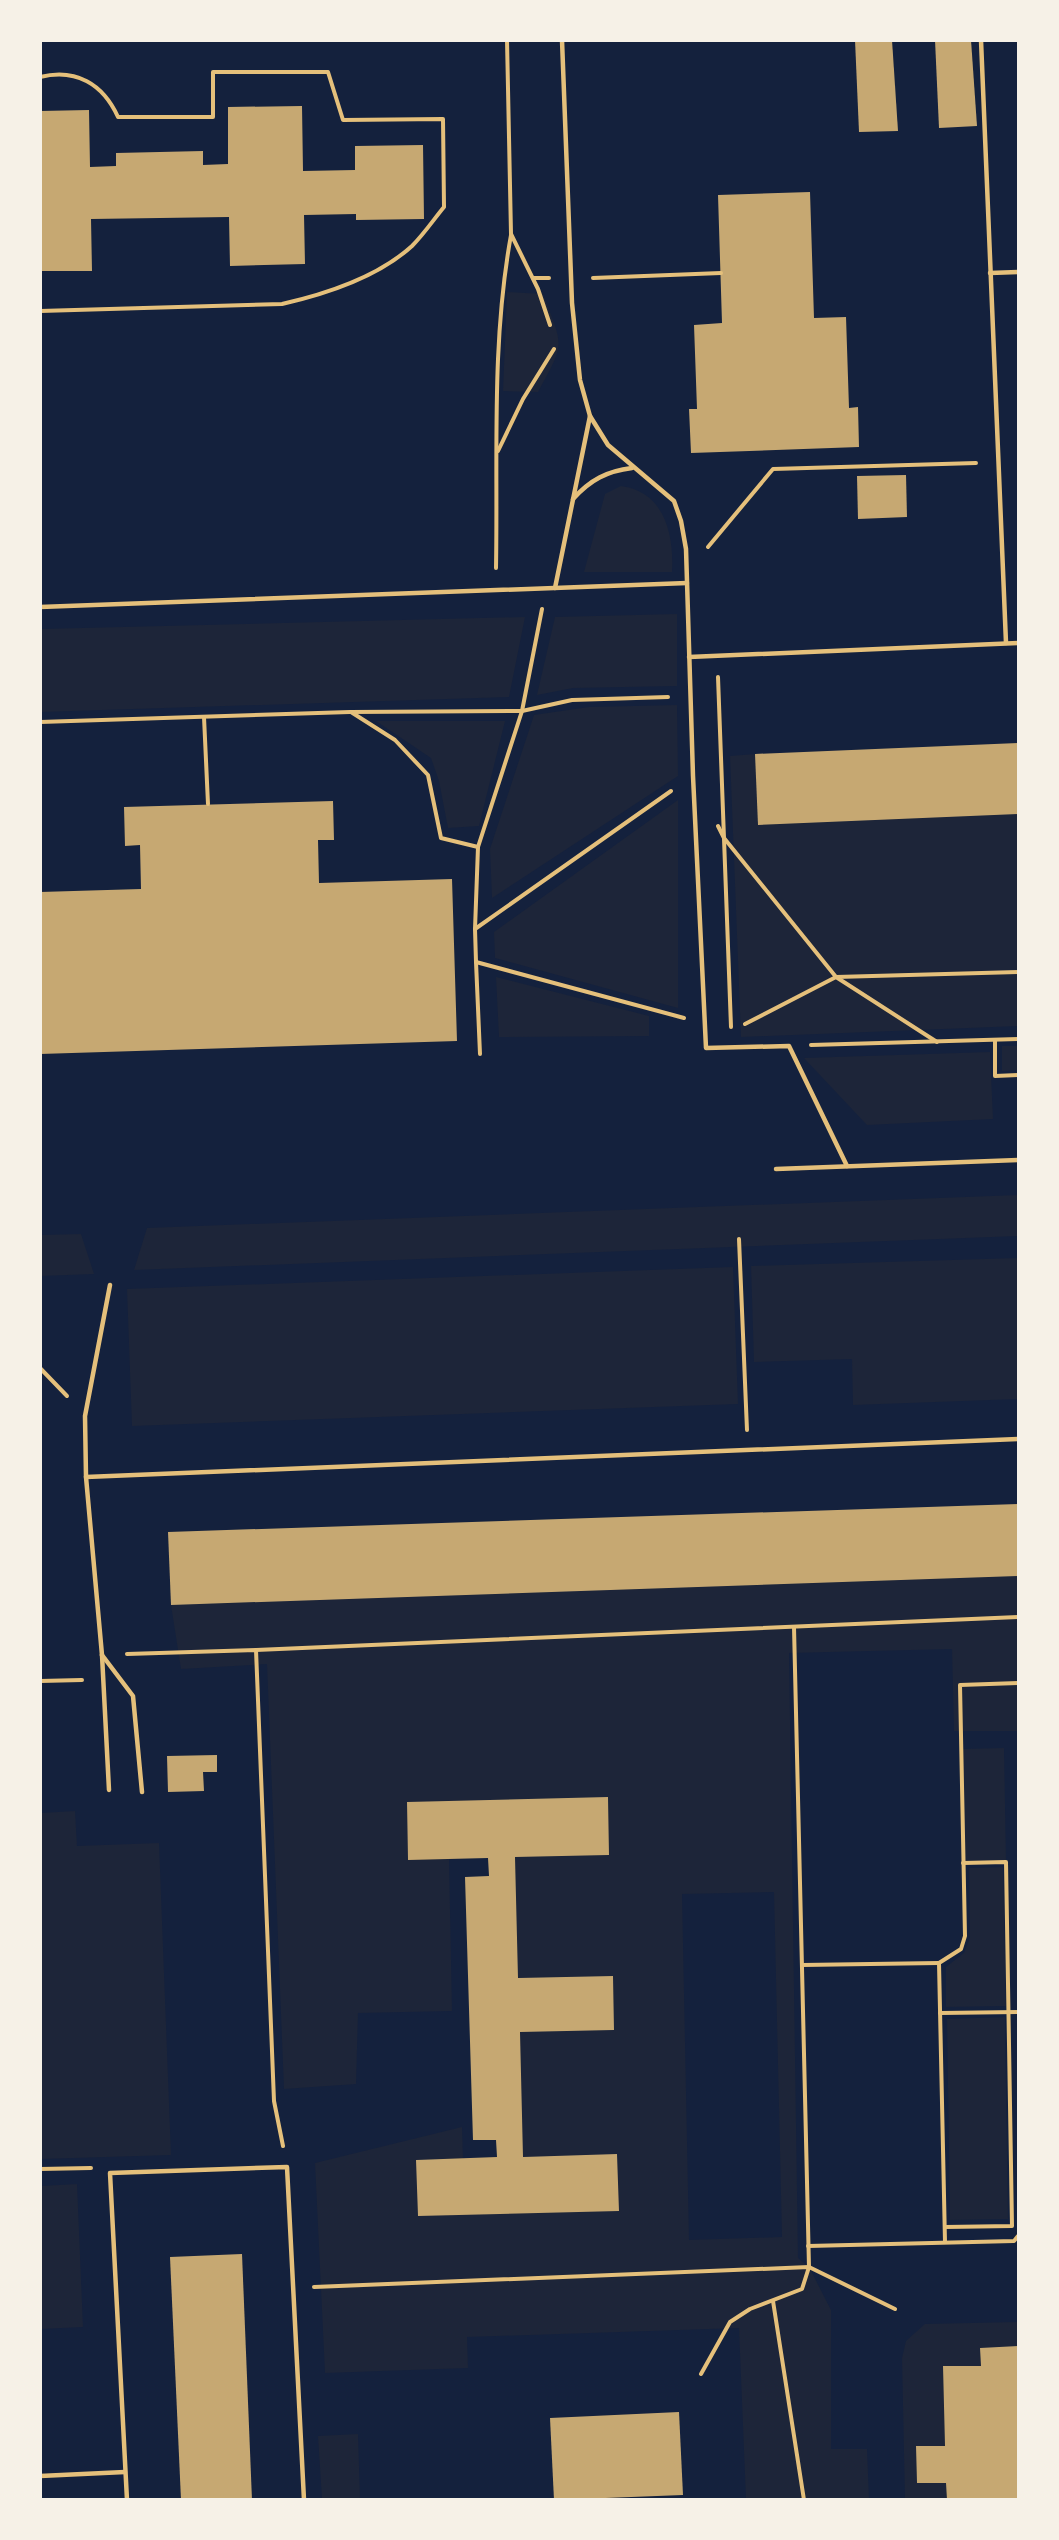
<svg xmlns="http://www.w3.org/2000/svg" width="1059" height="2540" viewBox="0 0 1059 2540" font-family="Rubik,sans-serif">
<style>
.green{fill:#1d2539;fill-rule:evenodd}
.building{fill:#c6a872}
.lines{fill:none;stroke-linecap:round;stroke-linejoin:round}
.path{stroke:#e5c07b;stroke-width:4}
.service{stroke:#e5c07b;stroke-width:4.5}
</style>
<rect width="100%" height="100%" fill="#14213d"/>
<g class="green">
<path d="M507,292L543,294C563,347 566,341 538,392L503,391Z"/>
<path d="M621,486C665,492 674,535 672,572H584L605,494Z"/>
<polygon points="677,614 677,686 573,688 537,695 555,617"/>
<polygon points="525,617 509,697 41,712 41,629"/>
<polygon points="677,705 678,776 492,898 490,849 534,715 589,707"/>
<polygon points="376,721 505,721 479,826 448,828 439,781 431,758"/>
<polygon points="755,754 758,825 1018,814 1018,1026 741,1037 730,756"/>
<polygon points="678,800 678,1008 495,958 494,932"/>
<polygon points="496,977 649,1016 649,1036 499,1037"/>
<polygon points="1002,1046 1018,1046 1018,1070 1002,1071"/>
<polygon points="990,1052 993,1119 867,1125 804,1058"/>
<polygon points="1018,1195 1018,1236 134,1270 147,1228"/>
<polygon points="81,1234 94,1274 41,1276 41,1235"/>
<polygon points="1018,1258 1018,1399 853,1405 852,1359 754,1362 751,1266"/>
<polygon points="733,1267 738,1404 132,1426 127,1289"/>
<path d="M1018,1576V1731H954L952,1649L789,1653L798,2258L809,2267L831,2310V2449H867L869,2499H746L739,2328L467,2337L468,2368L325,2373L315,2163L462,2127L463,2159L416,2160L418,2216L619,2210L617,2154L523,2157L520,2032L614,2030L613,1976L518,1978L515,1857L609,1855L608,1798L407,1803L408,1859H449L452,2011L358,2013L356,2084L284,2089L267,1664L181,1669L171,1605ZM774,1892L782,2237L689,2240L682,1894Z"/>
<polygon points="1004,1748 1006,1862 963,1863 961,1749"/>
<polygon points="75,1811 77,1846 159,1843 171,2155 41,2159 41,1813"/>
<polygon points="1003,1867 1006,2006 946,2007 946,1967 964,1953 970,1938 969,1868"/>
<polygon points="1005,2017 1008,2219 950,2220 947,2019"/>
<polygon points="77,2184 83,2327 41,2329 41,2186"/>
<polygon points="1018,2322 1018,2346 980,2348 981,2366 943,2367 945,2446 916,2446 917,2483 946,2483 947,2499 905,2500 902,2358 906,2341 925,2324"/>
<polygon points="358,2434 360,2499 322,2499 318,2436"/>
</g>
<g class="building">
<polygon points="855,40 892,40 898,131 859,132"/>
<polygon points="935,40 971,40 977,126 939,128"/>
<polygon points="302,106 303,171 355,170 355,146 423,145 424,219 356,220 356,214 304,215 305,264 230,266 229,217 91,219 92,271 40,271 40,111 89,110 90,167 116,166 116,153 203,151 203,165 228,164 228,107"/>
<polygon points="810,192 814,318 846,317 849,408 858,407 859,447 691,453 689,409 697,409 694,325 722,323 718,195"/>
<polygon points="906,475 907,517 858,519 857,476"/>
<polygon points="1018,743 1018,814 758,825 755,754"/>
<polygon points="333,801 334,840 318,840 319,883 452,879 457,1041 40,1054 40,892 141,889 140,845 125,846 124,807"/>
<polygon points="1018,1504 1018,1576 171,1605 168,1532"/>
<polygon points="217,1755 217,1772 203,1772 204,1791 168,1792 167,1756"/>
<polygon points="608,1797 609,1855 515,1857 518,1978 613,1976 614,2030 520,2032 523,2157 617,2154 619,2211 418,2216 416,2160 497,2157 496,2140 473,2140 465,1877 489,1876 488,1858 408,1860 407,1802"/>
<polygon points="242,2254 252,2500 181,2500 170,2257"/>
<polygon points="1018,2346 1018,2500 947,2500 946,2483 917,2483 916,2446 945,2446 943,2366 981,2366 980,2348"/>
<polygon points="679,2412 683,2495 554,2500 550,2418"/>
</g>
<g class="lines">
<g class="path">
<polyline points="507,40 511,234 538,289 550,325"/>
<path d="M40,77C76,68 103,84 118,117H213V72H328L343,120L443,119L444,207C434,219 424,234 412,246C378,277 326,294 282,304L40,311"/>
<polyline points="533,278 549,278"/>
<polyline points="593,278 721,273"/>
<polyline points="498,451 523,399 554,349"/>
<polyline points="708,547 773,469 976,463"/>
<path d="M496,568C498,457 491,345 511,235"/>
<polyline points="718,677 731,1027"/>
<polyline points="351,712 395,740 428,775 441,838 478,847"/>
<polyline points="204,717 208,804"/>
<polyline points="40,722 350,712 522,711 572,700 668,697"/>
<polyline points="671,791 475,929 476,962 684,1018"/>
<polyline points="718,826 724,838 836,977 937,1042"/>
<polyline points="475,929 478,847 522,711 542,609"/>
<polyline points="476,962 480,1054"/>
<polyline points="745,1024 836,977 1018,972"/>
<polyline points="995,1040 995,1076 1018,1075"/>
<polyline points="811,1045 1018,1039"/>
<polyline points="739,1239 747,1430"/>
<polyline points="40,1368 67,1396"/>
<polyline points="256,1650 1018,1617"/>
<polyline points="127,1654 256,1650 274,2101 283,2146"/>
<polyline points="40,1681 82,1680"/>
<polyline points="802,1965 939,1963"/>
<polyline points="940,2013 1018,2012"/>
<polyline points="40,2169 91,2168"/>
<polyline points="945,2227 1012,2226 1006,1862 963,1863"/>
<polyline points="945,2242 939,1963 961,1949 965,1936 960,1685 1018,1683"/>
<polyline points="808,2246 1014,2241 1018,2236"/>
<polyline points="314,2287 809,2267 895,2309"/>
<polyline points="773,2301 804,2500"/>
<polyline points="701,2374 730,2322 750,2309 802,2289 809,2267 794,1627"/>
</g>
<g class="service">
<polyline points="562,40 572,303 580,380 590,416 608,445 674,501 681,521 686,549 693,776 706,1048 789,1046 847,1166"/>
<polyline points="981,40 1006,643"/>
<polyline points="990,273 1018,272"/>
<path d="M573,499C590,480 607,471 632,468"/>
<polyline points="555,588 590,416"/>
<polyline points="40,607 687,583"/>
<polyline points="689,657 1018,643"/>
<polyline points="776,1169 1018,1160"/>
<polyline points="110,1285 85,1416 86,1477 1018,1439"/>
<polyline points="86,1477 102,1655 109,1790"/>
<polyline points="102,1655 133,1696 142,1792"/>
<polyline points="40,2476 125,2472"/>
<polyline points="127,2500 110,2173 287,2167 304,2500"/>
</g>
</g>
<rect width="1059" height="2540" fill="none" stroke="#f6f1e7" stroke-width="84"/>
</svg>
